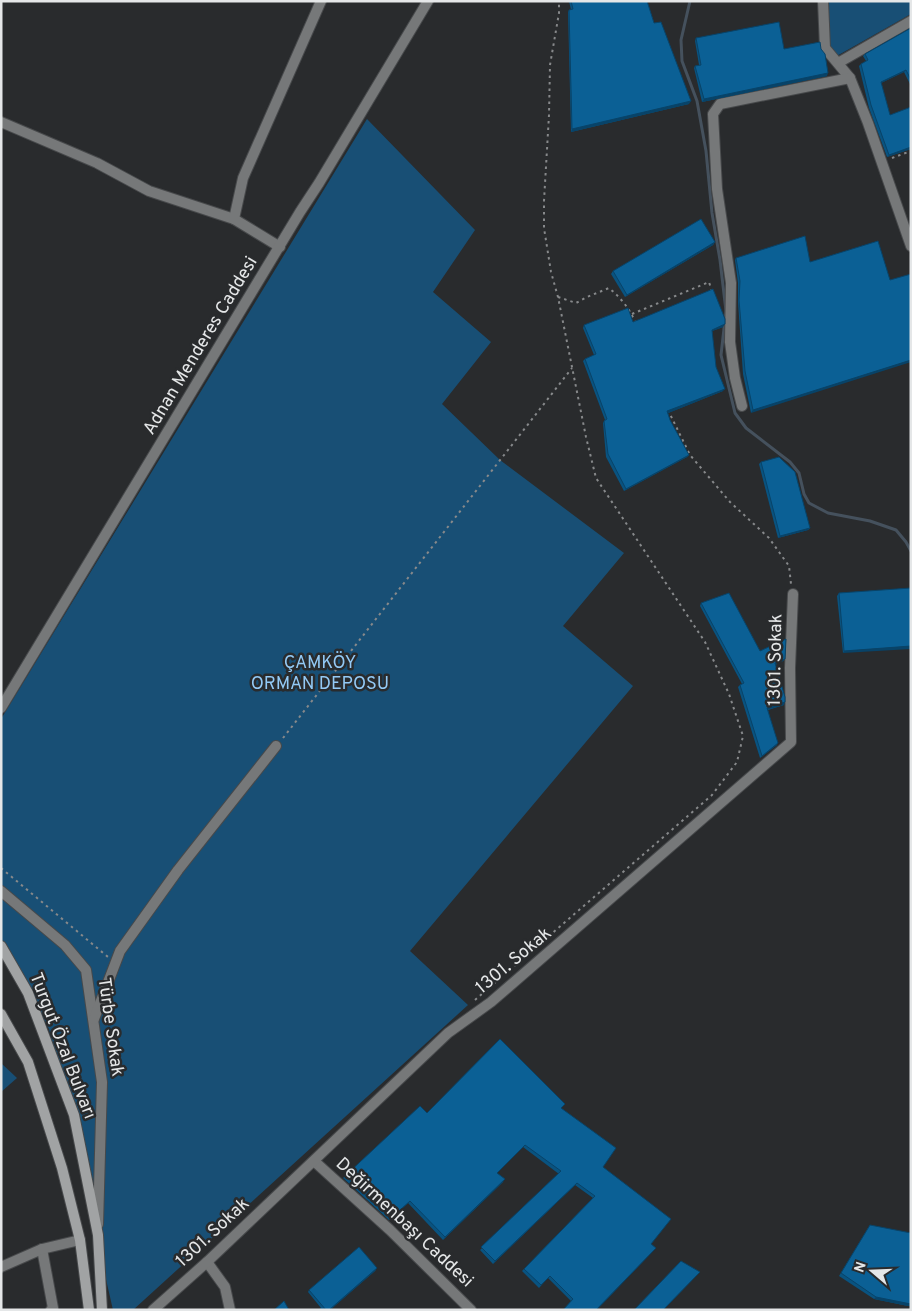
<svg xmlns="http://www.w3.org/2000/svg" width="912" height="1311" viewBox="0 0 912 1311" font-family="Overpass,sans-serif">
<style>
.green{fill:#184f75}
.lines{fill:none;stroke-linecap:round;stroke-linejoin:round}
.stream{stroke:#45515d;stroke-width:3}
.minor-casing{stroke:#47494b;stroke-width:12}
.tertiary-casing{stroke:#47494b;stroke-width:12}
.secondary-casing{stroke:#47494b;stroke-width:12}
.path{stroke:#87898b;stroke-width:2;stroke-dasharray:2.5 4;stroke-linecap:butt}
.minor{stroke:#767879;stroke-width:10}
.tertiary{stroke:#767879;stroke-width:10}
.secondary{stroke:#a1a3a4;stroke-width:10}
.wall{fill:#095380}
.shaded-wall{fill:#084368}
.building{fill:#0b6095;stroke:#084368}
.labels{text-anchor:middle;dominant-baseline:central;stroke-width:5;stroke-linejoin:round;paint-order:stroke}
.street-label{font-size:18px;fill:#e5e7e8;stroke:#292b2d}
.park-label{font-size:18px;fill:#93caf6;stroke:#292b2d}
</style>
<rect width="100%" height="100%" fill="#292b2d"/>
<g class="green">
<polygon points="826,1 911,1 911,14 835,57 828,47"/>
<polygon points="367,119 475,230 433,292 491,342 442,404 500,460 624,553 563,626 633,686 410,951 468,1005 133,1310 113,1310 49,1029 1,949 1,719"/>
<polygon points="1,1063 17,1078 1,1092"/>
</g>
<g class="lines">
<polyline class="stream" points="690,1 681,40 682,61 697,101 706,151 712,213 720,260 726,311 721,355 735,413 746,428 790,462 799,473 804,494 809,503 828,513 870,521 896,530 906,542 911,551"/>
<g class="minor-casing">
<g id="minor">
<polyline points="823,1 825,48 850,78 868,123 911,246"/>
<polyline points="838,63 911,21"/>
<polyline points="1,122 97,163 149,191 234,219"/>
<polyline points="280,247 234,219 243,178 321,1"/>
<polyline points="742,406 735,378 730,342 731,283 717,189 713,114 720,104 850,78"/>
<polyline points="1,891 65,945 86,970 102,1082 98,1224"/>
<polyline points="94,1019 120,951 178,870 276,746"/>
<polyline points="314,1161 390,1230 471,1310"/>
<polyline points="42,1249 53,1308 51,1310"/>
<polyline points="207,1262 225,1287 230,1310"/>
<polyline points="1,1267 42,1249 80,1240"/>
<polyline points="153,1310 207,1262 448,1033 491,1002 791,742 790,668 793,594"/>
</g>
</g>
<g class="tertiary-casing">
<polyline id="tertiary" points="1,708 300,212 319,183 428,1"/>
</g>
<g class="secondary-casing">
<g id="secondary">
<polyline points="1,946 28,993 74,1115 98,1235 102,1310"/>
<polyline points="1,1014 28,1062 62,1168 80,1240 89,1310"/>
</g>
</g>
<g class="path">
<polyline points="892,158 911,151"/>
<path d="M558,297L576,303L587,297L609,288C621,298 630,309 636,324"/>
<polyline points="632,314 709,282 712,292"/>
<polyline points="668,410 690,455 730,502 769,538 789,566 791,584"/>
<polyline points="283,738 572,368"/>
<polyline points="1,868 108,957"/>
<polyline points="475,1000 712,795 737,762 743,736 729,694 705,642 596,478 586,437 558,297 551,272 544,228 544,201 549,115 550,65 559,13 559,1"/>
</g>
<use href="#minor" class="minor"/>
<use href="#tertiary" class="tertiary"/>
<use href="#secondary" class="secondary"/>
</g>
<g class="wall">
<polygon points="569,1 647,1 654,23 689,104 571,132 568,12 569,10 571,10"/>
<polygon points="911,28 911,86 904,72 881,83 890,115 911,149 887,157 869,108 859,66 861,64 866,61 863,56 865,54"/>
<polygon points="696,38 784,49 827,76 702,102 694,68 695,66 699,65 695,41"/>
<polygon points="878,241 751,413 743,374 738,302 738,283 735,260 736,258 810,262"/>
<polygon points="715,242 713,245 625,297 611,274 613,271"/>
<polygon points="633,322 723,327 712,331 716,367 723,391 668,413 670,420 689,455 687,457 624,491 606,457 603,423 605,420 583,361 585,359 594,355 583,328 584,325"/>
<polygon points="761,462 810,528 808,530 778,538 759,464"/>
<polygon points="911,588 843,653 837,596 839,593"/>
<polygon points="701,603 760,651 785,659 783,661 775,665 784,705 768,710 777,745 760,758 738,687 740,685 742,684 700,606"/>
<polygon points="561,1108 603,1167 652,1244 654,1250 571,1301 548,1278 539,1288 522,1271 593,1198 575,1185 493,1264 480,1250 559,1174 523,1147 497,1173 503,1182 443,1240 408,1203 389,1220 343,1178 345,1176 427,1113"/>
<polygon points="870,1225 908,1306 874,1299 839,1276"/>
<polygon points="377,1268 375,1271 330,1310 318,1310 321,1308 308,1292 309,1290"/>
</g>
<g class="shaded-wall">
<polygon points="906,70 904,72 879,84 881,82"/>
<polygon points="828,73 827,76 702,102 704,99"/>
<polygon points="691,101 689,104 571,132 572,129"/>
<polygon points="911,147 911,149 887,157 889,155"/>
<polygon points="715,242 713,245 625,297 627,295"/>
<polygon points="725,324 723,327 710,332 712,330"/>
<polygon points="911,360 911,362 751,413 753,410"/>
<polygon points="725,389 723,391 666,414 667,411"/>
<polygon points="689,455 687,457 624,491 626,489"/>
<polygon points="810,528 808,530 778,538 780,536"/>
<polygon points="911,646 911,649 843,653 844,651"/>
<polygon points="785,659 783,661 773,666 775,663"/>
<polygon points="785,702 784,705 766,710 767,708"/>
<polygon points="778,743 777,745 760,758 762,756"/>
<polygon points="505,1179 503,1182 443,1240 445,1237"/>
<polygon points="577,1183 575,1185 493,1264 495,1261"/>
<polygon points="656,1248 597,1310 596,1310"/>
<polygon points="377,1268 375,1271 330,1310 329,1310"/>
<polygon points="876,1297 911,1304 911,1306 908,1306 874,1299"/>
</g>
<g class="building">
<polygon points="571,1 647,1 654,23 661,22 691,101 572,129 569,10 573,9"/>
<polygon points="779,22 784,49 820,42 821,49 825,54 828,73 704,99 695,66 701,65 696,38"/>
<polygon points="911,28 911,80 906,70 881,82 890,115 911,107 911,147 889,155 871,105 861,64 868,60 865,54"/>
<polygon points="701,219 715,242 627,295 613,271"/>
<polygon points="805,236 810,262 878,241 890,280 911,274 911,360 753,410 745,371 739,300 740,281 736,258"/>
<polygon points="713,289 725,319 725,324 712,330 716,367 725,389 667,411 670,420 689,455 626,489 608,454 604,421 607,419 585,359 596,354 584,325 628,308 633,322"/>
<polygon points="779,457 795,472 810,528 780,536 761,462"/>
<polygon points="911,588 911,646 844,651 839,593"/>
<polygon points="729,593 760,651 786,639 785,659 775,663 785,697 785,702 767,708 778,743 762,756 740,685 744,683 701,603"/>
<polygon points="500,1039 565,1104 561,1108 616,1148 603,1167 671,1219 651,1244 656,1248 596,1310 563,1310 573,1299 550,1276 541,1285 524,1269 595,1196 577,1183 495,1261 481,1247 561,1171 525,1145 497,1173 505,1179 445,1237 410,1201 391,1218 345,1176 420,1106 427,1113"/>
<polygon points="870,1225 911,1233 911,1304 876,1297 841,1273"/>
<polygon points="359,1247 377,1268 329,1310 326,1310 309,1290"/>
<polygon points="681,1261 700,1272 663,1310 634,1310"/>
<polygon points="284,1301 289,1310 274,1310"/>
</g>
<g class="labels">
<g class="street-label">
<text transform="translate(201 346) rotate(-59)">Adnan Menderes Caddesi</text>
<text transform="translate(776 660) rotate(-89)">1301. Sokak</text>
<text transform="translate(514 961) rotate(-40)">1301. Sokak</text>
<text transform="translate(110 1027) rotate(82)">Türbe Sokak</text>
<text transform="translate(62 1046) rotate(69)">Turgut Özal Bulvarı</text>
<text transform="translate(404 1223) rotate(43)">Değirmenbaşı Caddesi</text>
<text transform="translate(213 1233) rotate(-43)">1301. Sokak</text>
</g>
<g class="park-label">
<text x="320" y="663">ÇAMKÖY<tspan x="320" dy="21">ORMAN DEPOSU</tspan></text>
</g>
</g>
<rect width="912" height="1311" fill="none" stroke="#e5e7e8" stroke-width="5"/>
<g transform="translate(872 1271) rotate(289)" stroke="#292b2d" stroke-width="4" paint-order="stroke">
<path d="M0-4L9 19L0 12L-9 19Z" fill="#e5e7e8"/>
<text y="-8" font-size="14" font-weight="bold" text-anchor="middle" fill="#e5e7e8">N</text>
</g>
</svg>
